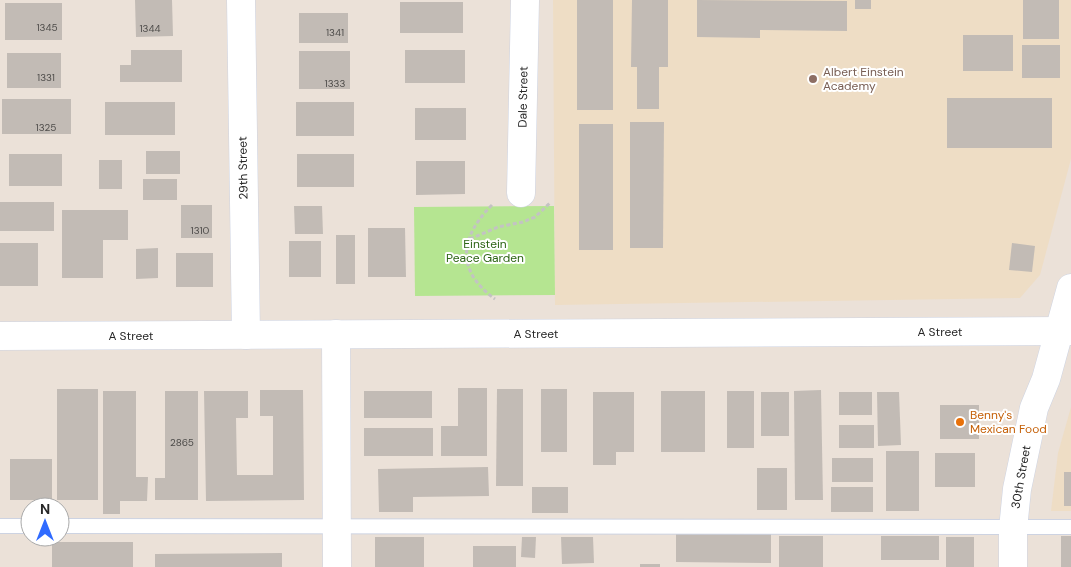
<svg xmlns="http://www.w3.org/2000/svg" width="1071" height="567" viewBox="0 0 1071 567" font-family="'DM Sans',sans-serif">
<style>
.education{fill:#eeddc5}
.green{fill:#b5e591}
.building{fill:#c2bbb5}
.lines{fill:none;stroke-linecap:round;stroke-linejoin:round}
.lane-casing{stroke:#cdd3e2;stroke-width:16}
.street-casing{stroke:#cdd3e2;stroke-width:29}
.secondary-casing{stroke:#cdd3e2;stroke-width:29}
.path{stroke:#c3c3c3;stroke-width:3;stroke-dasharray:4 2.5;stroke-linecap:butt}
.lane{stroke:#fff;stroke-width:14}
.street{stroke:#fff;stroke-width:28}
.secondary{stroke:#fff;stroke-width:28}
.education-dot{fill:#8d6e63;stroke:#fff;stroke-width:2}
.food-dot{fill:#e8710a;stroke:#fff;stroke-width:2}
.labels{text-anchor:middle;dominant-baseline:central;stroke-width:4;stroke-linejoin:round;paint-order:stroke}
.number-label{font-size:10px;fill:#4e4c4a}
.education-label{font-size:12px;fill:#785e54;stroke:#fff;text-anchor:start}
.street-label{font-size:12px;fill:#272727;stroke:#fff}
.park-label{font-size:12px;fill:#2e6616;stroke:#fff}
.food-label{font-size:12px;fill:#c56008;stroke:#fff;text-anchor:start}
</style>
<rect width="100%" height="100%" fill="#ebe1d8"/>
<g class="education">
<polygon points="553,0 1071,0 1071,159 1040,275 1020,298 555,305"/>
<polygon points="1071,407 1071,511 1051,511 1058,453"/>
</g>
<polygon class="green" points="554,206 555,295 415,296 414,207"/>
<g class="building">
<polygon points="135,0 172,0 173,36 136,37"/>
<rect x="577" y="0" width="36" height="110"/>
<polygon points="632,0 668,0 668,67 659,67 659,109 637,109 637,67 631,67"/>
<polygon points="697,0 847,1 847,31 760,30 760,38 697,37"/>
<rect x="855" y="0" width="16" height="9"/>
<rect x="1023" y="0" width="36" height="39"/>
<rect x="400" y="2" width="63" height="31"/>
<rect x="5" y="3" width="57" height="37"/>
<rect x="299" y="13" width="49" height="30"/>
<rect x="963" y="35" width="50" height="36"/>
<rect x="1022" y="45" width="38" height="33"/>
<polygon points="131,50 182,50 182,82 120,82 120,65 131,65"/>
<rect x="405" y="50" width="60" height="33"/>
<rect x="299" y="51" width="51" height="38"/>
<rect x="7" y="53" width="54" height="35"/>
<rect x="947" y="98" width="105" height="50"/>
<rect x="2" y="99" width="69" height="35"/>
<rect x="105" y="102" width="70" height="33"/>
<rect x="296" y="102" width="58" height="34"/>
<rect x="415" y="108" width="51" height="32"/>
<polygon points="630,122 664,122 663,248 630,248"/>
<rect x="579" y="124" width="34" height="126"/>
<rect x="146" y="151" width="34" height="23"/>
<rect x="9" y="154" width="53" height="32"/>
<rect x="297" y="154" width="57" height="33"/>
<rect x="99" y="160" width="23" height="29"/>
<polygon points="416,161 465,161 465,194 416,195"/>
<rect x="143" y="179" width="34" height="21"/>
<rect x="0" y="202" width="54" height="29"/>
<rect x="181" y="205" width="31" height="33"/>
<polygon points="294,206 322,206 323,234 295,234"/>
<polygon points="62,210 128,210 128,240 103,240 103,278 62,278"/>
<polygon points="368,228 405,228 406,277 368,277"/>
<rect x="336" y="235" width="19" height="49"/>
<rect x="289" y="241" width="32" height="36"/>
<rect x="0" y="243" width="38" height="43"/>
<polygon points="1012,243 1035,246 1032,272 1009,270"/>
<polygon points="158,248 158,278 136,279 136,249"/>
<rect x="176" y="253" width="37" height="34"/>
<polygon points="458,388 487,388 487,456 441,456 441,426 458,426"/>
<rect x="57" y="389" width="41" height="111"/>
<polygon points="497,389 523,389 523,486 496,486"/>
<rect x="541" y="389" width="26" height="63"/>
<polygon points="260,390 303,390 304,500 206,501 204,391 248,391 248,418 236,418 237,475 273,475 273,416 260,416"/>
<polygon points="821,390 823,500 795,500 794,391"/>
<polygon points="103,391 136,391 136,477 148,477 147,501 120,501 120,514 103,514"/>
<polygon points="165,391 198,391 198,500 155,500 155,478 165,478"/>
<rect x="364" y="391" width="68" height="27"/>
<rect x="661" y="391" width="44" height="61"/>
<rect x="727" y="391" width="27" height="57"/>
<polygon points="593,392 634,392 634,452 616,452 616,465 593,465"/>
<rect x="761" y="392" width="28" height="44"/>
<rect x="839" y="392" width="33" height="23"/>
<polygon points="877,392 899,392 901,445 878,446"/>
<rect x="940" y="405" width="39" height="34"/>
<rect x="839" y="425" width="35" height="23"/>
<rect x="364" y="428" width="69" height="28"/>
<rect x="886" y="451" width="33" height="60"/>
<rect x="935" y="453" width="40" height="34"/>
<rect x="832" y="458" width="41" height="24"/>
<rect x="10" y="459" width="42" height="41"/>
<polygon points="488,467 489,496 413,497 413,512 379,512 378,469"/>
<rect x="757" y="468" width="30" height="42"/>
<rect x="1064" y="472" width="7" height="34"/>
<rect x="532" y="487" width="36" height="26"/>
<rect x="831" y="487" width="42" height="25"/>
<polygon points="676,532 771,533 771,563 676,562"/>
<rect x="779" y="536" width="44" height="31"/>
<rect x="881" y="536" width="58" height="24"/>
<rect x="1061" y="536" width="10" height="31"/>
<rect x="375" y="537" width="49" height="30"/>
<polygon points="522,537 536,537 535,558 521,557"/>
<polygon points="561,537 593,537 594,563 562,564"/>
<rect x="946" y="537" width="28" height="30"/>
<rect x="52" y="542" width="81" height="25"/>
<rect x="473" y="546" width="43" height="21"/>
<polygon points="282,553 282,567 155,567 155,554"/>
<rect x="640" y="564" width="20" height="3"/>
</g>
<g class="lines">
<g class="lane-casing">
<g id="lane">
<polyline points="0,526 30,526"/>
<polyline points="60,526 1071,527"/>
</g>
</g>
<g class="street-casing">
<g id="street">
<polyline points="241,0 246,335"/>
<polyline points="521,193 525,0"/>
<polyline points="336,334 337,567"/>
<polyline points="0,336 1071,331"/>
</g>
</g>
<g class="secondary-casing">
<polyline id="secondary" points="1013,567 1013,529 1017,489 1034,408 1046,379 1071,288"/>
</g>
<g class="path">
<path d="M492,205C460,237 455,270 495,299"/>
<polyline points="470,239 498,227 523,222 535,217 550,203"/>
</g>
<use href="#lane" class="lane"/>
<use href="#street" class="street"/>
<use href="#secondary" class="secondary"/>
</g>
<circle class="education-dot" cx="813" cy="79" r="5"/>
<circle class="food-dot" cx="960" cy="422" r="5"/>
<g class="labels">
<g class="number-label">
<text x="47" y="27">1345</text>
<text x="150" y="28">1344</text>
<text x="335" y="32">1341</text>
<text x="46" y="77">1331</text>
<text x="335" y="83">1333</text>
<text x="46" y="127">1325</text>
<text x="200" y="230">1310</text>
<text x="182" y="442">2865</text>
</g>
<g class="education-label">
<text x="823" y="72">Albert Einstein<tspan x="823" dy="14">Academy</tspan></text>
</g>
<g class="street-label">
<text transform="translate(523 97) rotate(-89)">Dale Street</text>
<text transform="translate(243 168) rotate(-91)">29th Street</text>
<text x="940" y="332">A Street</text>
<text x="536" y="334">A Street</text>
<text x="131" y="336">A Street</text>
<text transform="translate(1021 477) rotate(-80)">30th Street</text>
</g>
<g class="park-label">
<text x="485" y="244">Einstein<tspan x="485" dy="14">Peace Garden</tspan></text>
</g>
<g class="food-label">
<text x="970" y="415">Benny's<tspan x="970" dy="14">Mexican Food</tspan></text>
</g>
</g>
<g transform="translate(45 522)"><circle r="24" fill="#ffffff" stroke="#a9a9a9"/>
<path d="M0-4L9 19L0 12L-9 19Z" fill="#306bff"/>
<text y="-8" font-size="14" font-weight="bold" text-anchor="middle" fill="#272727">N</text>
</g>
</svg>
